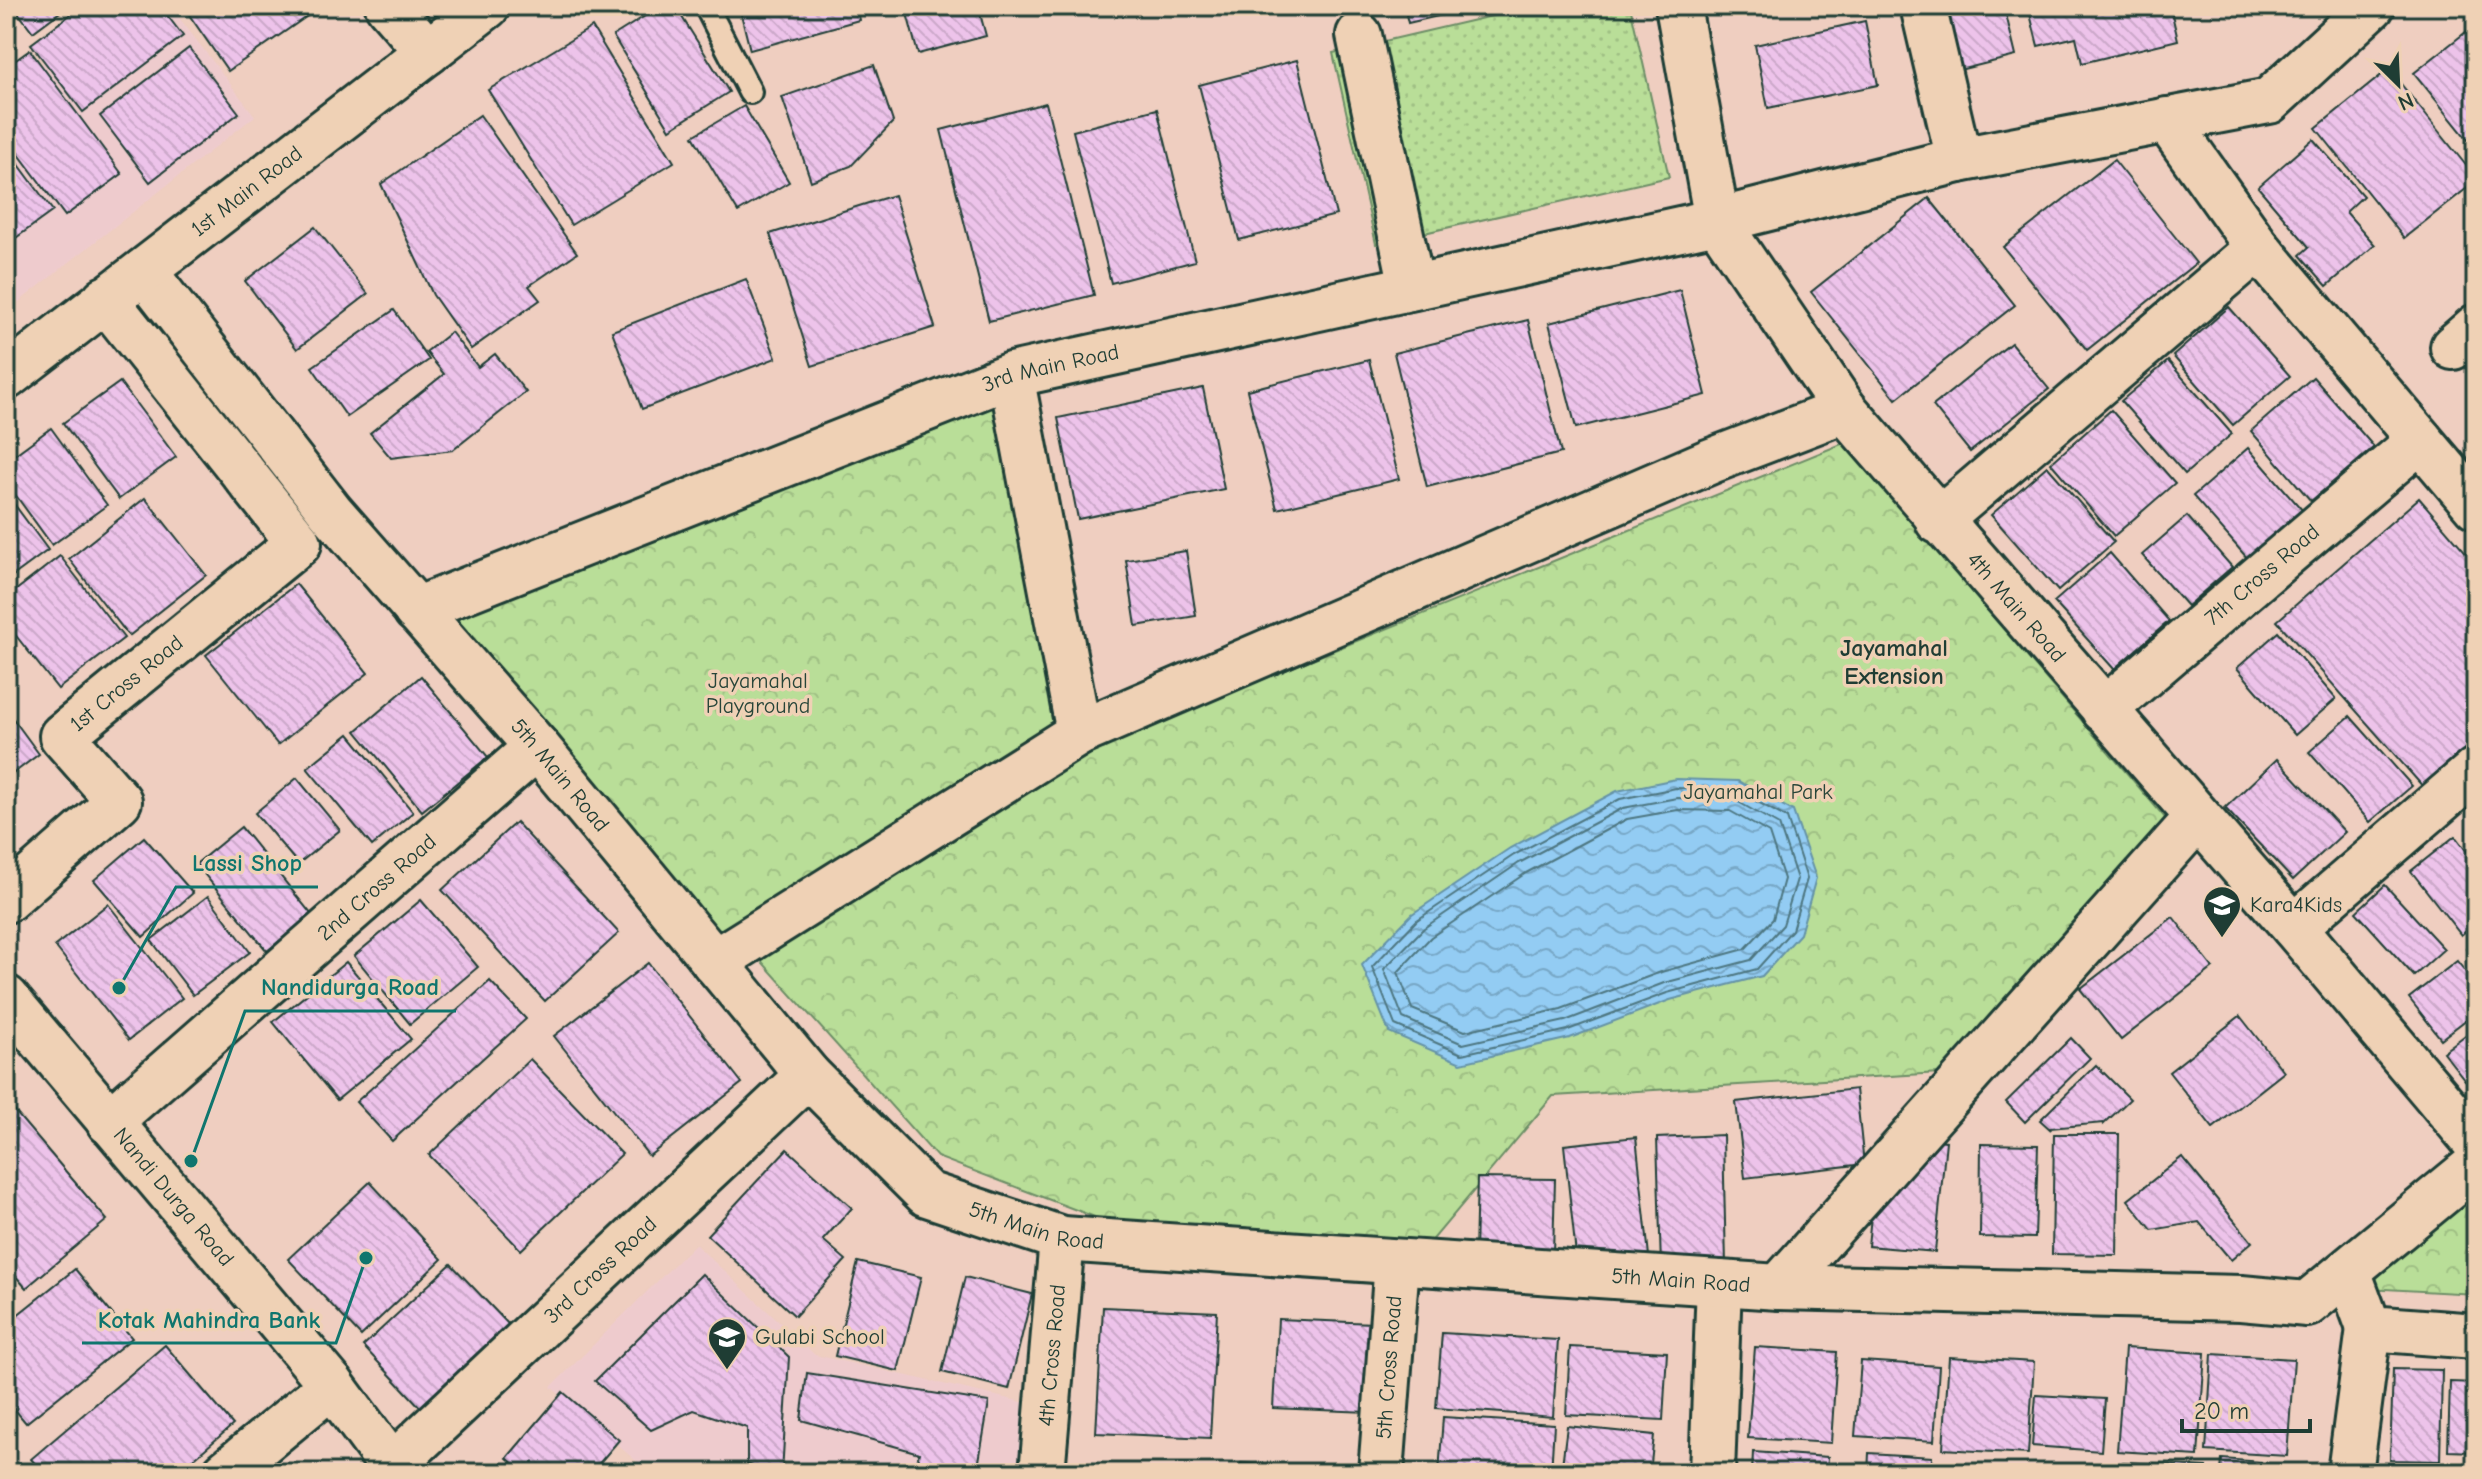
<svg xmlns="http://www.w3.org/2000/svg" width="2482" height="1479" viewBox="0 0 2482 1479" font-family="'Comic Neue',sans-serif">
<style>
.built{fill:#eecbcd}
.grass{fill:url(#grass-dots);stroke:#6c8e66;stroke-width:2}
.forest{fill:url(#forest-crowns);stroke:#6c8e66;stroke-width:2}
.water{fill:url(#water-waves);stroke:#6593a7;stroke-width:2}
.lines{fill:none;stroke-linecap:round;stroke-linejoin:round}
.shore{stroke:#4d7680;stroke-width:2}
.building{fill:url(#building-back-hatch);stroke:#1f3d34;stroke-width:2}
.service-casing{stroke:#1f3d34;stroke-width:28}
.minor-casing{stroke:#1f3d34;stroke-width:50}
.tertiary-casing{stroke:#1f3d34;stroke-width:50}
.secondary-casing{stroke:#1f3d34;stroke-width:50}
.service{stroke:#efd1b5;stroke-width:22}
.minor{stroke:#efd1b5;stroke-width:44}
.tertiary{stroke:#efd1b5;stroke-width:44}
.secondary{stroke:#efd1b5;stroke-width:44}
.labels{text-anchor:middle;dominant-baseline:central;stroke-width:7;stroke-linejoin:round;paint-order:stroke}
.street-label{font-size:22px;fill:#1f3d34;stroke:#efd1b5}
.park-label{font-size:22px;fill:#274539;stroke:#efd1b5}
.poi-label{font-size:22px;fill:#1f3d34;stroke:#efd1b5;text-anchor:start}
.neighbourhood-label{font-size:24px;font-weight:bold;fill:#1f3d34;stroke:#efd1b5}
.leader{fill:none;stroke:#0f766e;stroke-width:3}
.callout-dot{fill:#0f766e;stroke:#efd1b5;stroke-width:3}
.callout-label{font-size:24px;text-anchor:middle;font-weight:bold;fill:#0f766e;stroke:#efd1b5;stroke-width:7;stroke-linejoin:round;paint-order:stroke}
</style>
<defs>
<pattern id="grass-dots" width="8" height="8" patternUnits="userSpaceOnUse" patternTransform="scale(2)"><rect width="8" height="8" fill="#b9de98"/><path d="M2 2h.1M6 6h.1" fill="none" stroke="#9fbf84" stroke-width="1.8" stroke-linecap="round"/></pattern>
<pattern id="forest-crowns" width="20" height="18" patternUnits="userSpaceOnUse" patternTransform="scale(2)"><rect width="20" height="18" fill="#b9de98"/><path d="M2 6a3 3 0 1 1 6 0M12 15a3 3 0 1 1 6 0" fill="none" stroke="#9fbf84"/></pattern>
<pattern id="water-waves" width="16" height="10" patternUnits="userSpaceOnUse" patternTransform="scale(2)"><rect width="16" height="10" fill="#93ccf3"/><path d="M0 5q4-4 8 0t8 0" fill="none" stroke="#77a7c6"/></pattern>
<pattern id="building-back-hatch" width="6" height="6" patternUnits="userSpaceOnUse" patternTransform="scale(2)"><rect width="6" height="6" fill="#edc3ea"/><path d="M-1 5l2 2M0 0l6 6M5-1l2 2" fill="none" stroke="#cba8c9"/></pattern>
</defs>
<rect width="100%" height="100%" fill="#efcec0"/>
<filter id="ink" filterUnits="userSpaceOnUse"><feTurbulence type="fractalNoise" baseFrequency=".0125" numOctaves="2"/><feDisplacementMap in="SourceGraphic" scale="16" xChannelSelector="R" yChannelSelector="G"/><feConvolveMatrix kernelMatrix="1 2 1 2 8 2 1 2 1" color-interpolation-filters="sRGB"/></filter>
<g filter="url(#ink)">
<g class="built">
<polygon points="117,6 170,6 255,116 6,312 6,91"/>
<polygon points="695,1244 815,1355 1040,1406 1032,1473 650,1473 551,1387"/>
</g>
<polygon class="grass" points="1521,6 1630,6 1669,177 1376,244 1333,53 1522,9"/>
<g class="forest">
<polygon points="996,401 1059,728 720,933 442,618"/>
<polygon points="1844,443 2167,820 1940,1073 1553,1096 1430,1243 1100,1219 937,1157 755,954 1081,753"/>
<polygon points="2476,1190 2476,1294 2365,1288"/>
</g>
<polygon class="water" points="1676,779 1738,781 1793,811 1816,878 1800,934 1762,976 1670,1000 1570,1038 1461,1063 1389,1032 1362,965 1412,914 1510,848 1617,791"/>
<g class="lines">
<g class="shore">
<polygon points="1676,788 1736,790 1787,818 1807,879 1792,930 1757,969 1667,993 1568,1030 1462,1054 1395,1025 1372,967 1417,920 1514,855 1620,799"/>
<polygon points="1677,798 1733,799 1779,825 1797,879 1783,925 1751,960 1664,983 1565,1021 1463,1044 1403,1018 1384,969 1424,928 1519,863 1623,808"/>
<polygon points="1678,810 1730,811 1769,833 1784,879 1773,919 1745,949 1661,972 1561,1009 1465,1031 1412,1009 1398,972 1431,937 1526,873 1627,819"/>
</g>
</g>
<g class="building">
<polygon points="13,6 68,6 33,32"/>
<polygon points="82,6 160,6 183,36 83,112 31,44"/>
<polygon points="183,6 313,6 316,10 228,71"/>
<polygon points="661,6 675,6 729,92 670,129 613,36"/>
<polygon points="739,6 856,6 859,20 750,50"/>
<polygon points="905,6 978,6 986,36 918,54"/>
<polygon points="1404,6 1481,6 1408,23"/>
<polygon points="1940,6 2004,6 2016,56 1955,71"/>
<polygon points="2028,6 2170,6 2178,40 2082,63 2076,37 2038,46"/>
<polygon points="1865,21 1878,85 1768,108 1755,45"/>
<polygon points="2476,24 2476,150 2414,73"/>
<polygon points="592,27 674,162 571,225 488,90"/>
<polygon points="189,48 239,113 150,182 100,116"/>
<polygon points="30,50 122,174 65,216 6,137 6,67"/>
<polygon points="1297,60 1336,215 1239,240 1199,85"/>
<polygon points="874,65 893,122 851,166 811,181 782,97"/>
<polygon points="2389,69 2476,178 2476,181 2404,238 2316,128"/>
<polygon points="1046,103 1094,295 989,321 941,130"/>
<polygon points="744,106 789,182 738,212 693,136"/>
<polygon points="1157,109 1195,261 1111,283 1073,131"/>
<polygon points="480,115 577,253 529,286 540,300 471,349 433,295 381,184"/>
<polygon points="2313,139 2363,196 2346,212 2375,245 2327,286 2300,255 2309,247 2258,187"/>
<polygon points="6,147 53,211 6,245"/>
<polygon points="2114,160 2196,263 2087,350 2003,247"/>
<polygon points="894,195 935,327 812,366 770,234"/>
<polygon points="1929,198 2015,305 1896,399 1811,292"/>
<polygon points="315,227 368,294 297,349 245,281"/>
<polygon points="746,279 776,358 642,409 612,331"/>
<polygon points="1680,290 1706,395 1576,428 1549,323"/>
<polygon points="2229,307 2290,376 2233,425 2173,356"/>
<polygon points="394,310 429,360 347,417 312,367"/>
<polygon points="1528,320 1561,453 1427,487 1394,353"/>
<polygon points="451,332 478,367 495,354 526,392 453,450 391,458 370,433 444,374 426,352"/>
<polygon points="2011,343 2049,389 1970,452 1933,406"/>
<polygon points="1369,360 1399,479 1277,509 1247,390"/>
<polygon points="2168,361 2232,434 2185,474 2121,401"/>
<polygon points="2313,377 2374,447 2311,501 2251,431"/>
<polygon points="120,382 176,457 119,499 63,423"/>
<polygon points="1203,388 1224,489 1078,519 1058,418"/>
<polygon points="2111,410 2175,483 2114,536 2051,463"/>
<polygon points="51,428 107,505 52,545 6,482 6,461"/>
<polygon points="2248,448 2303,511 2248,559 2193,496"/>
<polygon points="2047,466 2114,542 2058,591 1991,515"/>
<polygon points="6,493 48,550 6,581"/>
<polygon points="145,498 206,575 129,636 69,559"/>
<polygon points="2419,498 2476,564 2476,745 2425,789 2277,621"/>
<polygon points="2187,516 2232,567 2187,606 2142,555"/>
<polygon points="1186,551 1196,616 1136,626 1126,560"/>
<polygon points="2110,553 2169,621 2114,669 2054,602"/>
<polygon points="60,556 124,638 58,689 6,623 6,598"/>
<polygon points="296,584 368,673 278,745 206,655"/>
<polygon points="2278,632 2336,699 2295,735 2237,668"/>
<polygon points="421,676 488,757 422,811 356,731"/>
<polygon points="6,709 39,754 6,779"/>
<polygon points="2350,716 2412,786 2370,822 2309,752"/>
<polygon points="349,734 413,812 372,846 307,768"/>
<polygon points="2277,759 2345,832 2293,880 2225,808"/>
<polygon points="297,778 340,830 298,864 255,813"/>
<polygon points="516,822 619,933 545,1001 442,890"/>
<polygon points="241,827 312,915 267,951 196,864"/>
<polygon points="2455,836 2476,864 2476,923 2461,935 2411,871"/>
<polygon points="144,837 193,893 143,937 94,880"/>
<polygon points="2385,885 2444,949 2414,976 2356,912"/>
<polygon points="208,896 250,952 193,995 151,940"/>
<polygon points="421,900 478,967 410,1024 354,956"/>
<polygon points="108,904 182,998 129,1040 55,946"/>
<polygon points="2173,917 2213,968 2121,1040 2080,989"/>
<polygon points="2476,941 2476,962 2466,949"/>
<polygon points="2457,961 2476,985 2476,1012 2441,1039 2409,998"/>
<polygon points="346,962 411,1039 337,1100 273,1022"/>
<polygon points="648,963 742,1083 649,1156 554,1036"/>
<polygon points="490,981 526,1019 392,1141 356,1102"/>
<polygon points="2240,1016 2284,1072 2213,1128 2169,1072"/>
<polygon points="2476,1027 2476,1071 2465,1080 2443,1052"/>
<polygon points="2071,1038 2090,1058 2025,1122 2006,1102"/>
<polygon points="530,1059 622,1154 521,1250 429,1155"/>
<polygon points="2096,1065 2130,1099 2103,1125 2103,1123 2050,1128 2051,1130 2040,1120"/>
<polygon points="1856,1089 1864,1164 1745,1178 1736,1102"/>
<polygon points="6,1101 107,1220 26,1288 6,1265"/>
<polygon points="2054,1134 2119,1134 2117,1255 2052,1254"/>
<polygon points="1723,1135 1726,1265 1661,1267 1657,1138"/>
<polygon points="1636,1137 1650,1265 1578,1273 1564,1145"/>
<polygon points="1926,1139 1946,1141 1935,1252 1868,1246 1874,1186"/>
<polygon points="1981,1144 2038,1145 2035,1238 1980,1237"/>
<polygon points="787,1149 852,1208 823,1240 846,1260 795,1316 707,1235"/>
<polygon points="2182,1157 2252,1242 2231,1260 2199,1222 2152,1230 2128,1200"/>
<polygon points="1477,1178 1555,1179 1553,1254 1475,1253"/>
<polygon points="370,1182 442,1259 361,1336 288,1259"/>
<polygon points="858,1262 921,1277 898,1371 835,1356"/>
<polygon points="451,1264 511,1327 423,1410 363,1346"/>
<polygon points="75,1269 132,1338 26,1423 6,1399 6,1324"/>
<polygon points="702,1274 789,1357 782,1473 773,1473 747,1464 747,1428 694,1410 651,1430 595,1381"/>
<polygon points="965,1277 1032,1294 1009,1389 942,1372"/>
<polygon points="1103,1307 1217,1312 1210,1438 1096,1433"/>
<polygon points="1278,1319 1373,1323 1368,1412 1273,1408"/>
<polygon points="1442,1333 1558,1340 1553,1417 1436,1408"/>
<polygon points="165,1345 233,1425 177,1473 43,1473 31,1459"/>
<polygon points="1570,1347 1667,1352 1663,1420 1566,1415"/>
<polygon points="1755,1347 1837,1352 1831,1443 1748,1438"/>
<polygon points="2125,1348 2205,1353 2198,1456 2117,1451"/>
<polygon points="2212,1354 2294,1359 2287,1456 2206,1451"/>
<polygon points="1949,1357 2034,1362 2028,1454 1943,1449"/>
<polygon points="1861,1361 1939,1366 1934,1441 1855,1436"/>
<polygon points="2393,1369 2442,1370 2440,1461 2390,1460"/>
<polygon points="807,1373 989,1402 977,1473 914,1473 919,1453 801,1420"/>
<polygon points="2450,1382 2476,1383 2476,1452 2448,1451"/>
<polygon points="563,1392 619,1440 591,1473 524,1473 507,1458"/>
<polygon points="2036,1395 2105,1399 2101,1451 2032,1446"/>
<polygon points="1443,1417 1554,1424 1551,1473 1439,1473"/>
<polygon points="1567,1426 1654,1435 1650,1473 1561,1473"/>
<polygon points="1753,1452 1828,1457 1827,1473 1752,1473"/>
<polygon points="1869,1453 1932,1457 1931,1473 1868,1473"/>
<polygon points="2222,1459 2261,1462 2260,1473 2221,1473"/>
<polygon points="2123,1462 2207,1467 2207,1473 2122,1473"/>
<polygon points="1241,1463 1312,1469 1312,1473 1240,1473"/>
<polygon points="2268,1465 2301,1467 2300,1473 2268,1473"/>
<polygon points="2392,1471 2476,1473 2392,1473"/>
</g>
<g class="lines">
<g class="service-casing">
<polyline id="service" points="706,6 750,92"/>
</g>
<g class="minor-casing">
<g id="minor">
<polyline points="388,6 428,52"/>
<path id="s1" d="M1678,6L1717,221L1845,410L2294,927L2476,1143"/>
<polyline points="1923,6 1959,160"/>
<polyline points="1359,35 1412,287"/>
<polyline points="2167,120 2258,248 2476,506"/>
<polyline points="2453,347 2476,327"/>
<polyline points="1011,375 1079,733"/>
<polyline points="1938,521 2258,248"/>
<path id="s2" d="M416,610L1011,375L1717,221L1959,160L2269,101L2372,6"/>
<path id="s3" d="M2104,710L2420,440"/>
<path id="s4" d="M6,900L119,801L62,736L299,543L105,299"/>
<polyline points="2294,927 2476,770"/>
<polyline points="714,962 1079,733 1711,461 1845,410"/>
<path id="s5" d="M109,1122L537,747"/>
<polyline points="2348,1271 2369,1328 2476,1336"/>
<polyline points="1779,1287 2198,817"/>
<path id="s6" d="M392,1466L808,1075"/>
<path id="s7" d="M1042,1473L1062,1239"/>
<path id="s8" d="M1381,1473L1397,1262"/>
<polyline points="1712,1473 1719,1283"/>
<polyline points="2350,1473 2369,1328"/>
</g>
</g>
<g class="tertiary-casing">
<g id="tertiary">
<path id="s9" d="M144,271L331,512L537,747L808,1075L927,1194L1062,1239L1779,1287L2241,1298L2307,1304L2476,1165"/>
<path id="s10" d="M6,377L487,6"/>
<polyline points="225,1473 332,1385"/>
</g>
</g>
<g class="secondary-casing">
<g id="secondary">
<path id="s11" d="M6,998L332,1385L397,1473"/>
</g>
</g>
<use href="#service" class="service"/>
<use href="#minor" class="minor"/>
<use href="#tertiary" class="tertiary"/>
<use href="#secondary" class="secondary"/>
</g>
</g>
<defs>
<g id="school-pin" transform="scale(2)"><path d="M0 17L-7.5 6A9.5 9.5 0 1 1 7.5 6Z" fill="#1f3d34" stroke="#efd1b5"/><path d="M0-5L7-2L0 1L-7-2ZM-4 1L0 2.5L4 1V4Q0 6-4 4Z" fill="#fff"/></g>
</defs>
<g fill-rule="evenodd">
<use href="#school-pin" x="2222" y="905"/>
<use href="#school-pin" x="727" y="1337"/>
</g>
<g class="labels">
<g class="street-label">
<text stroke="none"><textPath href="#s10" startOffset="304">1st Main Road</textPath></text>
<text stroke="none"><textPath href="#s2" startOffset="680">3rd Main Road</textPath></text>
<text stroke="none"><textPath href="#s3" startOffset="208">7th Cross Road</textPath></text>
<text stroke="none"><textPath href="#s1" startOffset="708">4th Main Road</textPath></text>
<text stroke="none"><textPath href="#s4" startOffset="320">1st Cross Road</textPath></text>
<text stroke="none"><textPath href="#s9" startOffset="654">5th Main Road</textPath></text>
<text stroke="none"><textPath href="#s5" startOffset="356">2nd Cross Road</textPath></text>
<text stroke="none"><textPath href="#s11" startOffset="260">Nandi Durga Road</textPath></text>
<text stroke="none"><textPath href="#s9" startOffset="1326">5th Main Road</textPath></text>
<text stroke="none"><textPath href="#s6" startOffset="286">3rd Cross Road</textPath></text>
<text stroke="none"><textPath href="#s9" startOffset="1974">5th Main Road</textPath></text>
<text stroke="none"><textPath href="#s7" startOffset="118">4th Cross Road</textPath></text>
<text stroke="none"><textPath href="#s8" startOffset="106">5th Cross Road</textPath></text>
</g>
<g class="park-label">
<text x="758" y="681">Jayamahal<tspan x="758" dy="25">Playground</tspan></text>
<text x="1758" y="792">Jayamahal Park</text>
</g>
<g class="poi-label">
<text x="2250" y="905">Kara4Kids</text>
<text x="755" y="1337">Gulabi School</text>
</g>
<g class="neighbourhood-label">
<text x="1894" y="648">Jayamahal<tspan x="1894" dy="28">Extension</tspan></text>
</g>
</g>
<path class="leader" d="M119 988L176 887H318M191 1161L245 1011H456M366 1258L336 1343H82"/>
<g class="callout-dot">
<circle cx="119" cy="988" r="8"/>
<circle cx="191" cy="1161" r="8"/>
<circle cx="366" cy="1258" r="8"/>
</g>
<g class="callout-label">
<text x="247" y="871">Lassi Shop</text>
<text x="350" y="995">Nandidurga Road</text>
<text x="209" y="1328">Kotak Mahindra Bank</text>
</g>
<rect width="2482" height="1479" fill="none" stroke="#efd1b5" stroke-width="32"/>
<rect x="16" y="16" width="2450" height="1447" fill="none" stroke="#1f3d34" stroke-width="3" filter="url(#ink)"/>
<g transform="translate(2398 84) rotate(156)" stroke="#efd1b5" stroke-width="6" paint-order="stroke">
<path d="M0-6L14 30L0 20L-14 30Z" fill="#1f3d34"/>
<text y="-12" font-size="22" font-weight="bold" text-anchor="middle" fill="#1f3d34">N</text>
</g>
<path d="M2182 1419v12h128v-12" fill="none" stroke="#1f3d34" stroke-width="4"/>
<text x="2194" y="1419" font-size="24" fill="#1f3d34" stroke="#efd1b5" stroke-width="6" paint-order="stroke">20 m</text>
</svg>
